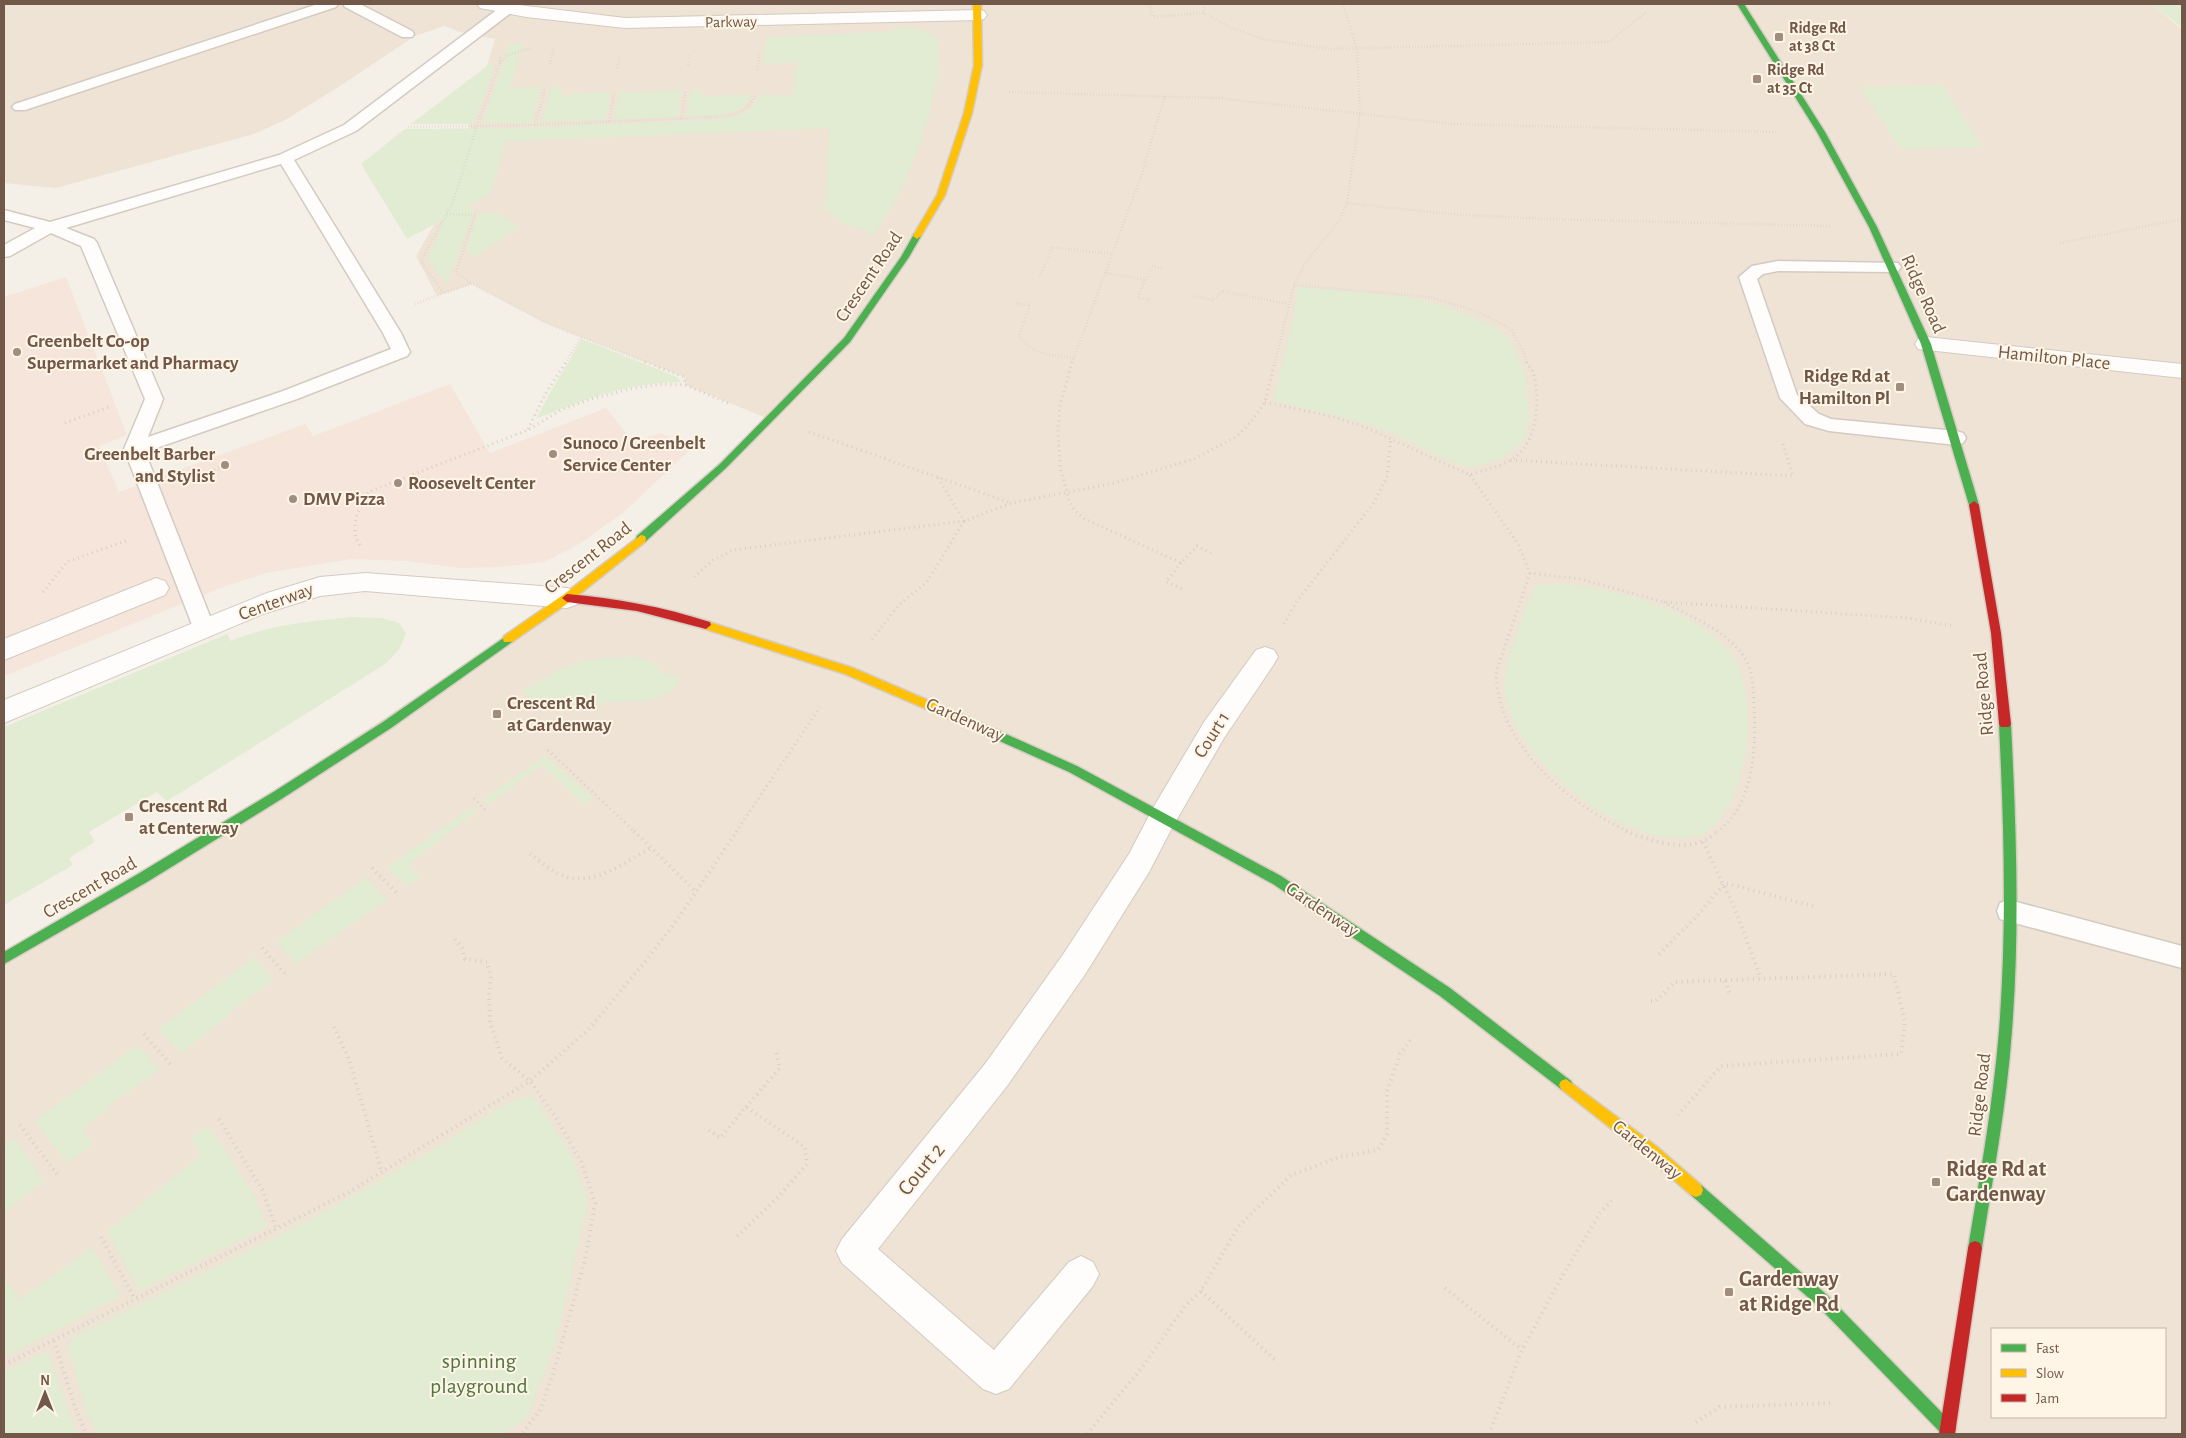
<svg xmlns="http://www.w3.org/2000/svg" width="2186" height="1438" viewBox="0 0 2186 1438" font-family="'Alegreya Sans',sans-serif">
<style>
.residential{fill:#eee3d4;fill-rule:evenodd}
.commercial{fill:#f5e5da}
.green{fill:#e1ecd2}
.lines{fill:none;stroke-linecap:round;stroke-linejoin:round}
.lane-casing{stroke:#d3cbc2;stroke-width:3}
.street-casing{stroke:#d3cbc2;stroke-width:2}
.fast-casing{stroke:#d6ccc3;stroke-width:3}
.slow-casing{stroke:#d6ccc3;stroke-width:3}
.jam-casing{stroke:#d6ccc3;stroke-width:3}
.path-far2{stroke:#d7cfc9;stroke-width:2.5;stroke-dasharray:0.5 2.5;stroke-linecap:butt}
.path-far1{stroke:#d7cfc9;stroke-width:3;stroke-dasharray:1 4;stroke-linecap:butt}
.path{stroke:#d7cfc9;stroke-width:4;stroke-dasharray:1 4.5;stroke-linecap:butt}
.lane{fill:#fefdfb;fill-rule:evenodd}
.street{fill:#fefdfb;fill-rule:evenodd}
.fast{fill:#4caf50;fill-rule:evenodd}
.slow{fill:#ffc107;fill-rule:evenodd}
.jam{fill:#c62828;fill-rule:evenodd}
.poi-dot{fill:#9f8d80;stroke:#fef5e6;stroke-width:2}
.labels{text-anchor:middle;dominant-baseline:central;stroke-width:4;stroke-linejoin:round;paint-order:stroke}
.far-street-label{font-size:16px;fill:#715849;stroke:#fef5e6}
.far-poi-label{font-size:16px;font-weight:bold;fill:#715849;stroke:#fef5e6;text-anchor:start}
.street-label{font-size:19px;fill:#715849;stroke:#fef5e6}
.poi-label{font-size:19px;font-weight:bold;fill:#715849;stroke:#fef5e6;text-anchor:start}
.near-street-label{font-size:22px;fill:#715849;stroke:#fef5e6}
.near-poi-label{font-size:22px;font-weight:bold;fill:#715849;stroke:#fef5e6;text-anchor:start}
.near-park-label{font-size:22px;fill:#507742;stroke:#fef5e6}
</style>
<rect width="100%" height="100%" fill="#f5f0e7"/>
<path class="residential" d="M4,4H2151L2182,29V1434H4V958L114,896L567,598L769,419L685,385L684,377L548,324L472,284L437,296L416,256L446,204L495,39L460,32L444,26L415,36L337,88L285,120L254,134L56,188L4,183ZM1992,1329H2165V1417H1992Z"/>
<polygon class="commercial" points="66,277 127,435 99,446 119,492 305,424 313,436 450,384 490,453 606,408 631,439 646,438 660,433 693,447 623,513 581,543 544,562 501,567 462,568 407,561 352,559 266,573 226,586 4,676 4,297"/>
<g class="green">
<polygon points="2151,4 2182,4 2182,29 2180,26"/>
<path d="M902,27L917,28L937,38C947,79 914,168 893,205C887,215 880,224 874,234L843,223L825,209L830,128L506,141L491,193L466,207L475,209L446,285L427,258L445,219L407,239L361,164L405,129L508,128L711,120L739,115L752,108L759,95L793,96L795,69L798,68V62L764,64L765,43L769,37L887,32Z"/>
<polygon points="509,44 523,44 510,88 541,87 532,123 483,124"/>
<polygon points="491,63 495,64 474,124 411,124"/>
<polygon points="1942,85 1983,147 1900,149 1860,87"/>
<polygon points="551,87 562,87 560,95 610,92 606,120 541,122"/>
<path d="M691,89H702V96L750,95V100C736,119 706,115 686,116Z"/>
<polygon points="682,90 678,117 614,119 620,93"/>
<polygon points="478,213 498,213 519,226 476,257 466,250"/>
<polygon points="1298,287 1402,296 1443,305 1498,328 1511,340 1526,378 1529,421 1524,441 1515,449 1502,458 1471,468 1451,462 1392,433 1360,422 1276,401 1274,399 1294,317"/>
<path d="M582,339L677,377L681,382C626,383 586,399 536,419L551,391Z"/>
<path d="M1537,584C1552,585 1567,584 1581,586C1630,592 1698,613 1730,652C1750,677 1751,730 1744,760C1737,788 1729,818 1703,834C1696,838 1684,838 1676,838C1619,836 1553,783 1522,737C1510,719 1501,691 1506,669C1509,655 1515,642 1519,628C1524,612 1528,598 1537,584Z"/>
<path d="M351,617L382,618L399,623L406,633L399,650L385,664L180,793L166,801L157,792L89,832L95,842L69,858L73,865L4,905V727L227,634L231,641C269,625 310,621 351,617Z"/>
<path d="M636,657L653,662L662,672L680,678V681L672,691L652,700L539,706L522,692C535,684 549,675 563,668C586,657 612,658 636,657Z"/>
<polygon points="546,755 593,798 584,805 542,765 488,805 482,800"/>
<polygon points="472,807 477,811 408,865 421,877 407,887 387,867"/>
<polygon points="366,877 387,900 296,964 276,942"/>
<polygon points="254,957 274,980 230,1012 228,1017 181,1053 158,1029"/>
<polygon points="137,1045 160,1070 112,1103 109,1108 82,1129 93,1145 67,1163 34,1121"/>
<polygon points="524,1096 535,1098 572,1156 588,1201 555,1346 526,1419 502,1434 98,1434 87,1414 69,1350 70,1344 74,1337 313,1218 424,1155 499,1108"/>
<polygon points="207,1126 224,1148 255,1197 267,1227 139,1291 107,1231 201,1155 191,1138"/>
<polygon points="14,1138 44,1181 4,1212 4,1145"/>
<polygon points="92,1247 121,1296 4,1358 4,1276 19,1300"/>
<polygon points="47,1351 77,1434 4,1434 4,1372"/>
</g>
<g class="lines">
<g class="lane-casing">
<g id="lane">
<polygon points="318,4 338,4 336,7 25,110 15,110 12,107 15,104"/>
<polygon points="343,4 360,4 412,31 414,34 412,37 402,37 345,7"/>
<path d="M507,5L514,9L512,12L356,131L294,160L401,333L410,352L407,356L297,399L145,452L215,629L212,635L204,637L196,635L124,449L145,399L81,246L51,233L10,256L4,257V245L35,228L4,220V210L50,222L279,155L344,125L502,6ZM281,164L383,333L391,349L283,391L148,437L163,399L97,243L94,239L66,228Z"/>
<polygon points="1778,261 1898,263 1901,267 1898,271 1892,272 1778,271 1763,274 1757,279 1797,395 1819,414 1831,419 1956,431 1963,433 1966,438 1963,443 1956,445 1829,431 1805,424 1780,398 1739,277 1752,266"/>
<polygon points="2009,900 2182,946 2182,968 2000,919 1997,911 2000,903"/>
</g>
</g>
<g class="street-casing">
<g id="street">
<polygon points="477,4 511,4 625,18 978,10 984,11 987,15 984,19 978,20 625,28 526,17 480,8"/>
<polygon points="1926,337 2182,364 2182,378 1918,349 1915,344 1918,339"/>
<polygon points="365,573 567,588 576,591 580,598 576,605 567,608 365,591 320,596 263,614 4,723 4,700 267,593 320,577"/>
<polygon points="156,578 165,581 169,588 165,595 4,660 4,639"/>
<polygon points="1265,647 1274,650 1278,657 1274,664 1224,738 1173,826 1149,872 1084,976 1007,1086 878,1249 994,1350 1069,1262 1081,1256 1093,1262 1099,1274 1093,1286 1009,1389 996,1394 983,1389 842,1263 836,1251 842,1239 985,1064 1062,956 1129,854 1153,808 1204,722 1256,650"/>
</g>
</g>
<g class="fast-casing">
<g id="fast">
<polygon points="1737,4 1744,4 1825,132 1877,227 1931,344 1979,505 1978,508 1970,508 1969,505 1921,344 1869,227 1817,132"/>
<polygon points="917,233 921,236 909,257 850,342 726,468 645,542 637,542 636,539 637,536 720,464 844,338 901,257 914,234"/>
<polygon points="508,635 512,636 513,639 512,642 391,728 283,798 147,882 4,964 4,952 138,874 275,791 383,722"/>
<path d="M2005,719L2009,721L2011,724C2016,826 2020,928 2012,1030C2007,1103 1993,1176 1982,1248L1980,1253L1975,1255L1970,1253L1968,1248C1980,1176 1993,1104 1999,1031C2007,928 2004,826 1999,724L2001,721Z"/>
<polygon points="979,722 1077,766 1281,876 1450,988 1571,1081 1573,1085 1571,1089 1566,1091 1561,1089 1440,996 1273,884 1069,772 975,730 973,727 975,724"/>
<polygon points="1696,1183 1701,1185 1827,1295 1953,1424 1956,1429 1953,1434 1942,1434 1817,1305 1691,1195 1689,1190 1691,1185"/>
</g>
</g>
<g class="slow-casing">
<g id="slow">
<polygon points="973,4 981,4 982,65 972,113 945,195 921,236 917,239 913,236 937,195 964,113 974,65"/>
<polygon points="641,535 645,536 646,539 645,542 571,601 512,642 504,642 503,639 504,636 563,595"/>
<polygon points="706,621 853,668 983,724 985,727 983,730 975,730 845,674 702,628 701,625"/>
<polygon points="1566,1079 1656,1146 1701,1185 1703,1190 1701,1195 1696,1197 1691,1195 1646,1156 1561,1089 1559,1085 1561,1081"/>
</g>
</g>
<g class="jam-casing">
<g id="jam">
<polygon points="1974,501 1979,505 2001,633 2011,724 2009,727 2001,727 1999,724 1991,633 1969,505"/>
<path d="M567,594C616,598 663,607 710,622L711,625L706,629L637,611L567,602L562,598Z"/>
<polygon points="1975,1241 1980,1243 1982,1248 1955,1434 1939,1434 1968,1248 1970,1243"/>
</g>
</g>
<g class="path-far2">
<polyline points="1149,4 1153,17 1203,13"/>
<polyline points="1204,4 1205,9 1203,13 1232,28 1263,39 1328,49 1609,42 1646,12"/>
<polyline points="500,57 500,63 477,126 453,202 421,261 443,293 472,284 548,324 648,363"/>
<polyline points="500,62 510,54 532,48"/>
<polyline points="550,64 554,47"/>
<polyline points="688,65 690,54"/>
<polyline points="617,68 620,54"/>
<polyline points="757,70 760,53"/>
<polyline points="1009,92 1218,98 1453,124 1778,132"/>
<polyline points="681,119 686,91"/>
<polyline points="609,121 614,93"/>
<polyline points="535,125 545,88"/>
<path d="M408,127L535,125L713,117C731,115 748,114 755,95"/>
<polyline points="1347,203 1450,214 1549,219 1830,226"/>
<polyline points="447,214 475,215 456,272 472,284"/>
<polyline points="2060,243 2182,219"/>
<polyline points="1105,273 1146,280 1152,266 1163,269"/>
<polyline points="1040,276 1052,247 1112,254"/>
<polyline points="1145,280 1138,298 1150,300"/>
<polyline points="1294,285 1430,297 1476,311 1511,329 1524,353 1527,363"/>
<polyline points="1194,296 1212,300 1222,291 1288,304"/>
<path d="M1016,303L1030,305L1019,336C1031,355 1054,356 1075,358"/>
<polyline points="415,304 443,293"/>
<polyline points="565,363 582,337"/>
<polyline points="1072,363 1141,176 1165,96"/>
<polyline points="1275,363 1294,285 1306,262 1339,221 1347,203 1360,113 1357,49 1343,4"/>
</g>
<g class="path-far1">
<polyline points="645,362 684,377 685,385"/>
<polyline points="1072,362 1060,406 1058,430 1060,467 1070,503 1075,511 1085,519 1181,563 1197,546 1213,554"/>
<path d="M1265,402L1334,417L1365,427L1470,475C1483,470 1499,467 1511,460C1537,445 1541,402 1534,375C1533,370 1529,366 1526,362"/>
<polyline points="65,423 112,406"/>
<polyline points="528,429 546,393 566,362"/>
<polyline points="809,432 1011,503"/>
<polyline points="1511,460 1793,476 1783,444"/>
<polyline points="214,470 225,465"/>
<polyline points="1470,475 1518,544 1530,573 1580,579 1664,602 1907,618 1954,626"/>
<path d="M360,545C348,527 359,509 368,492L528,430L561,410L591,399L630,389L662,384L685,385L730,404"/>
<polyline points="1181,563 1166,582 1185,590"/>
<path d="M1530,573L1497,670C1495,680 1498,691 1500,701C1516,760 1576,807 1629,832"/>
<polyline points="694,577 713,560 733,550 964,521 938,478"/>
<polyline points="43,592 67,562 128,540"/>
<path d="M1664,602C1691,617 1724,629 1743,655C1753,670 1753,687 1754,703C1756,745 1755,805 1717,832"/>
<polyline points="1284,624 1297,601 1373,504 1387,477 1391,437"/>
<polyline points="872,639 900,604 927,582 964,521 1012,503 1115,483 1194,459 1236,437 1251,422 1265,402 1275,362"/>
<polyline points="548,750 635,832"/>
<polyline points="474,798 485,810"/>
<polyline points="736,832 820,707"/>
</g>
<g class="path">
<polyline points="634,831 695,891"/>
<path d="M1626,831C1647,840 1681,851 1703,841C1709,839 1714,834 1719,831"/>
<polyline points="1703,842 1735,909 1761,979"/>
<path d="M530,854C539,860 548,869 559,874C592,889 623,863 651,848"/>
<polyline points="372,868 399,895"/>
<polyline points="455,939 462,948 465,959 487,962 491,976 489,996 490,1022 502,1058 530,1081 556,1118 581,1161 595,1203 586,1256 554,1371 540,1410 522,1434"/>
<polyline points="262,948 286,975"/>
<polyline points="1659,954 1697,916 1725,883 1817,907"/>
<polyline points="1725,981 1730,994"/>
<polyline points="1651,1001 1656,1001 1675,982 1894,974 1905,1022 1901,1054 1721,1066 1678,1115"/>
<polyline points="334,1027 349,1059 382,1173"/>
<polyline points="144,1034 171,1065"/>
<polyline points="746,1107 780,1068 776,1051"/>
<polyline points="219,1119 263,1191 276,1228"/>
<polyline points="20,1125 57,1174"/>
<polyline points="709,1130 720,1138 746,1107 805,1147 807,1164 778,1197 734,1239"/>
<polyline points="101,1237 135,1299"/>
<polyline points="1445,1288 1522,1350"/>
<polyline points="1201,1291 1275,1360"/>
<polyline points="54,1341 75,1407 86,1434"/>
<polyline points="4,1365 349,1192 530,1081 589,1029 644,963 677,920 737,831"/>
<polyline points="1696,1422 1720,1407 1833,1403"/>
<polyline points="1087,1434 1144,1365 1185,1306 1201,1291 1238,1227 1291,1175 1339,1157 1378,1150 1387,1134 1387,1091 1400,1054 1412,1038"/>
<polyline points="1489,1434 1522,1350 1561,1278 1600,1213 1614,1198"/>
</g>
<use href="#lane" class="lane"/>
<use href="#street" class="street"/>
<use href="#fast" class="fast"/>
<use href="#slow" class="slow"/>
<use href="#jam" class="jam"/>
</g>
<g class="poi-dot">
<rect x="1774" y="32" width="10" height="10" rx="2.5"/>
<rect x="1752" y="74" width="10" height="10" rx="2.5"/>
<circle cx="17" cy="352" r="5"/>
<rect x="1895" y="382" width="10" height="10" rx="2.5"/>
<circle cx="553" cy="454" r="5"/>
<circle cx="225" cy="465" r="5"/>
<circle cx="398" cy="483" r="5"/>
<circle cx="293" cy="499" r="5"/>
<rect x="492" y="709" width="10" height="10" rx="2.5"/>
<rect x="124" y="812" width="10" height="10" rx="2.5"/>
<rect x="1931" y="1177" width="10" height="10" rx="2.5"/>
<rect x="1724" y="1287" width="10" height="10" rx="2.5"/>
</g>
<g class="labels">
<g class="far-street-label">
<text transform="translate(731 22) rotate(-1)">Parkway</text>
</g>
<g class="far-poi-label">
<text x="1789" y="28">Ridge Rd<tspan x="1789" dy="18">at 38 Ct</tspan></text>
<text x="1767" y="70">Ridge Rd<tspan x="1767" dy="18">at 35 Ct</tspan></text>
</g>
<g class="street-label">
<text transform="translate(869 277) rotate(-56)">Crescent Road</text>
<text transform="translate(1923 294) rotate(66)">Ridge Road</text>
<text transform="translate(2054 358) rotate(6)">Hamilton Place</text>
<text transform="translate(588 558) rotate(-38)">Crescent Road</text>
<text transform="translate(276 602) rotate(-20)">Centerway</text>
<text transform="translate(1984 694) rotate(-95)">Ridge Road</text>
<text transform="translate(965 720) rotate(24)">Gardenway</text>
<text transform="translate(1212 735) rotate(-58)">Court 1</text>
<text transform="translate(90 888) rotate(-30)">Crescent Road</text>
<text transform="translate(1322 910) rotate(34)">Gardenway</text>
<text transform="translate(1980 1095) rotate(-83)">Ridge Road</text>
<text transform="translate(1647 1150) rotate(39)">Gardenway</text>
</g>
<g class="poi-label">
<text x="27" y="341">Greenbelt Co-op<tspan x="27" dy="22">Supermarket and Pharmacy</tspan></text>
<text x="1890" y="376" text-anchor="end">Ridge Rd at<tspan x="1890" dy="22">Hamilton Pl</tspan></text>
<text x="563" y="443">Sunoco / Greenbelt<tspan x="563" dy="22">Service Center</tspan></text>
<text x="215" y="454" text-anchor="end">Greenbelt Barber<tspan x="215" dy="22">and Stylist</tspan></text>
<text x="408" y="483">Roosevelt Center</text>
<text x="303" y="499">DMV Pizza</text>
<text x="507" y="703">Crescent Rd<tspan x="507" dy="22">at Gardenway</tspan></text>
<text x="139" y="806">Crescent Rd<tspan x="139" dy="22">at Centerway</tspan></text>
</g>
<g class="near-street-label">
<text transform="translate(921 1169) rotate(-51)">Court 2</text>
</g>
<g class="near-poi-label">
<text x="1946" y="1169">Ridge Rd at<tspan x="1946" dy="25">Gardenway</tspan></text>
<text x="1739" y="1279">Gardenway<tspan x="1739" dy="25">at Ridge Rd</tspan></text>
</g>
<g class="near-park-label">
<text x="479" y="1361">spinning<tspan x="479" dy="25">playground</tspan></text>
</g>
</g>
<rect width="2186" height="1438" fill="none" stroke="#715849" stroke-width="10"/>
<rect x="1991" y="1328" width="175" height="90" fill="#fef5e6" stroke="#c6b6a7"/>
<rect x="2001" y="1344" width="25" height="8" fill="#4caf50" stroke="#c6b6a7"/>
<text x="2036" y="1353" font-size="15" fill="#715849">Fast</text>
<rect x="2001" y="1369" width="25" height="8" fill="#ffc107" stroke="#c6b6a7"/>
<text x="2036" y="1378" font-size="15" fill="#715849">Slow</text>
<rect x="2001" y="1394" width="25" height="8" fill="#c62828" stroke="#c6b6a7"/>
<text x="2036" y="1403" font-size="15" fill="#715849">Jam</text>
<g transform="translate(45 1393)" stroke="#fef5e6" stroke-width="4" paint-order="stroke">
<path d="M0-4L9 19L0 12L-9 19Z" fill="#715849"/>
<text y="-8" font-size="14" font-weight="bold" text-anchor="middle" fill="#715849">N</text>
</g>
</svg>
